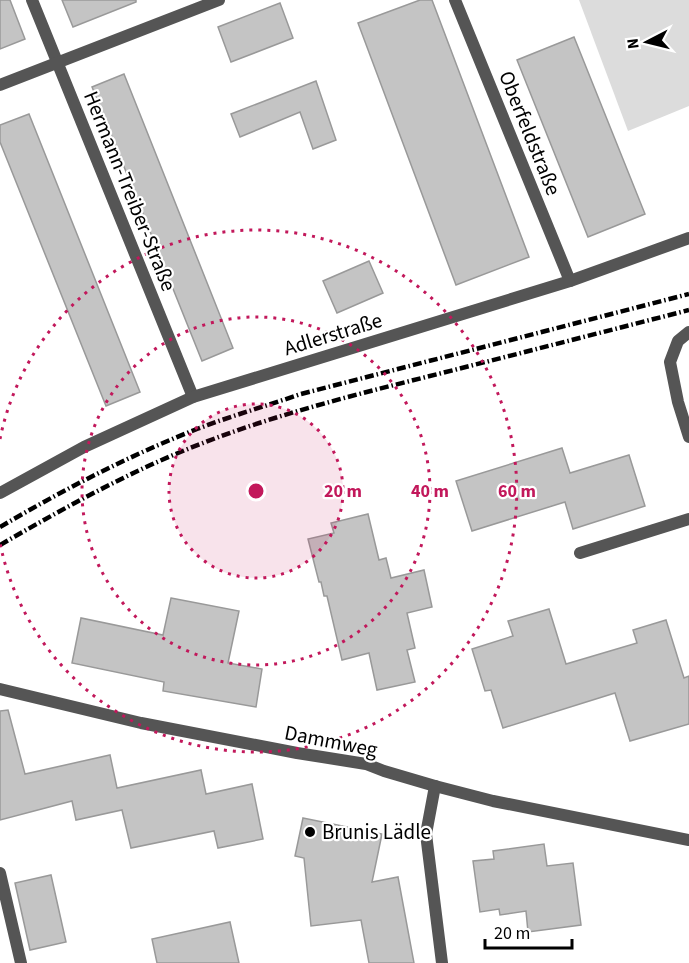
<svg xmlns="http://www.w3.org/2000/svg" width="689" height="963" viewBox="0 0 689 963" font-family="'Source Sans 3',sans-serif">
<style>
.green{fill:#dcdcdc}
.building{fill:#c4c4c4;stroke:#999;stroke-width:1.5}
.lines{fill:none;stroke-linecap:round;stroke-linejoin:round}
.lane{stroke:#555;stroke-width:12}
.street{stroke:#555;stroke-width:12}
.rail{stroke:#000;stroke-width:4.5;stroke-dasharray:9 3 1.5 3;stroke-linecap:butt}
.ring{fill:none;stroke:#c2185b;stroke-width:3;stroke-dasharray:3 6}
.poi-dot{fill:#000;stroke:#fff;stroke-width:2}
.labels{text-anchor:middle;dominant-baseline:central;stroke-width:4.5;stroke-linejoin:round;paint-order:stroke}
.street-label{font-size:21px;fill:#000;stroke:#fff}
.poi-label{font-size:21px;fill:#000;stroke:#fff;text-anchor:start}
.centre{fill:#c2185b;stroke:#fff;stroke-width:3}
.ring-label{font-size:18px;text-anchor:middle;font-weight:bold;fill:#c2185b;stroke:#fff;stroke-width:4.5;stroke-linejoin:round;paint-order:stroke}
</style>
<rect width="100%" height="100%" fill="#fff"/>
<polygon class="green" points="579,0 689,0 689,106 628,131"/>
<g class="building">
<polygon points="0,0 10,0 25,39 0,49"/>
<polygon points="62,0 136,0 136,2 73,27"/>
<polygon points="420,0 432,0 529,257 456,285 358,23"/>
<polygon points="280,3 293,38 231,62 218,27"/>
<polygon points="574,37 645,214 588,237 517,60"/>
<polygon points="124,74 233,348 202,361 92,87"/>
<polygon points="316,81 336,140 313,149 300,112 240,137 231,114"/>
<polygon points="29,114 140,392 106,406 0,142 0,125"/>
<polygon points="369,261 383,293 337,313 323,281"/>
<polygon points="562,448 570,473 629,455 645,506 573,529 565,502 472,531 456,481"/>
<polygon points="368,514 379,560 386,558 391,578 424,570 432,607 407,613 415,648 407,650 415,682 377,690 369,653 342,660 327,596 324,596 321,582 319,582 308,539 334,533 331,523"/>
<polygon points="171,598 239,611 228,663 262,669 256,707 163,691 164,682 72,663 81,618 163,635"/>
<polygon points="549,609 566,664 637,643 633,630 666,620 684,678 689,676 689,724 630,741 615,693 503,728 491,690 485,691 472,649 513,636 508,621"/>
<polygon points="8,710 25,774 110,755 117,788 201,770 206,794 252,784 263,839 218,848 214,831 131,848 122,810 76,820 72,801 0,820 0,711"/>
<polygon points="303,818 382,834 372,882 398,877 414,963 369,963 361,920 311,926 304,858 295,856"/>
<polygon points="544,844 547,866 573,863 581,925 528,932 526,911 500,915 499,909 480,912 473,861 494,859 493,851"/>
<polygon points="51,875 66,942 30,950 15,883"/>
<polygon points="230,922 239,963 157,963 152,939"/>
</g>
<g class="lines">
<g class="lane">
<polyline points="580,553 689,519"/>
<polyline points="0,873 21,963"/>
</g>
<g class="street">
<polyline points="32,0 193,397"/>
<polyline points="455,0 570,281"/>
<polyline points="0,85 219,0"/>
<polyline points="689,332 678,341 670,362 678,402 689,437"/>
<polyline points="0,493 84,447 193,397 570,281 689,238"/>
<polyline points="0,689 141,723 297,753 366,764 384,771 435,786 493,801 689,840"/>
<polyline points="435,786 426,834 442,963"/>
</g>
<g class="rail">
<path d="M0,527C63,490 128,456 197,429C231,416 266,406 301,394L689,294"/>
<path d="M0,545C66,507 132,470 203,443C280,413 362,393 442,373C525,352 607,331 689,310"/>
</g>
</g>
<circle cx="256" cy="491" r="87" fill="#c2185b" fill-opacity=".12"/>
<g class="ring">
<circle cx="256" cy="491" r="87"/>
<circle cx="256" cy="491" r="174"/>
<path d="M0 439A261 261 0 1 1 0 543"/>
</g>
<circle class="poi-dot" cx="310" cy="832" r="6"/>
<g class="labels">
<g class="street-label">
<text transform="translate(530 133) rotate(68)">Oberfeldstraße</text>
<text transform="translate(130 191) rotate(68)">Hermann-Treiber-Straße</text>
<text transform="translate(333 334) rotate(-17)">Adlerstraße</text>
<text transform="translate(331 741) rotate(11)">Dammweg</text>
</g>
<g class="poi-label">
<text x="322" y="832">Brunis Lädle</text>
</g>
</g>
<circle cx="256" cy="491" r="9" class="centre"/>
<g class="ring-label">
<text x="343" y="497">20 m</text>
<text x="430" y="497">40 m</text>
<text x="517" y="497">60 m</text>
</g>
<g transform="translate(647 42) rotate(263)" stroke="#ffffff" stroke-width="4.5" paint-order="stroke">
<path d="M0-4.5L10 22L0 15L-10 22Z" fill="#000000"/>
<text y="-9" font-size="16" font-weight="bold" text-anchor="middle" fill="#000000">N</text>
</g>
<path d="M485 939v9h87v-9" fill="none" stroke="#000000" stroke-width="3"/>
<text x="494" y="939" font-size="18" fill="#000000" stroke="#ffffff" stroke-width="4.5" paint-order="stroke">20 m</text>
</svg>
